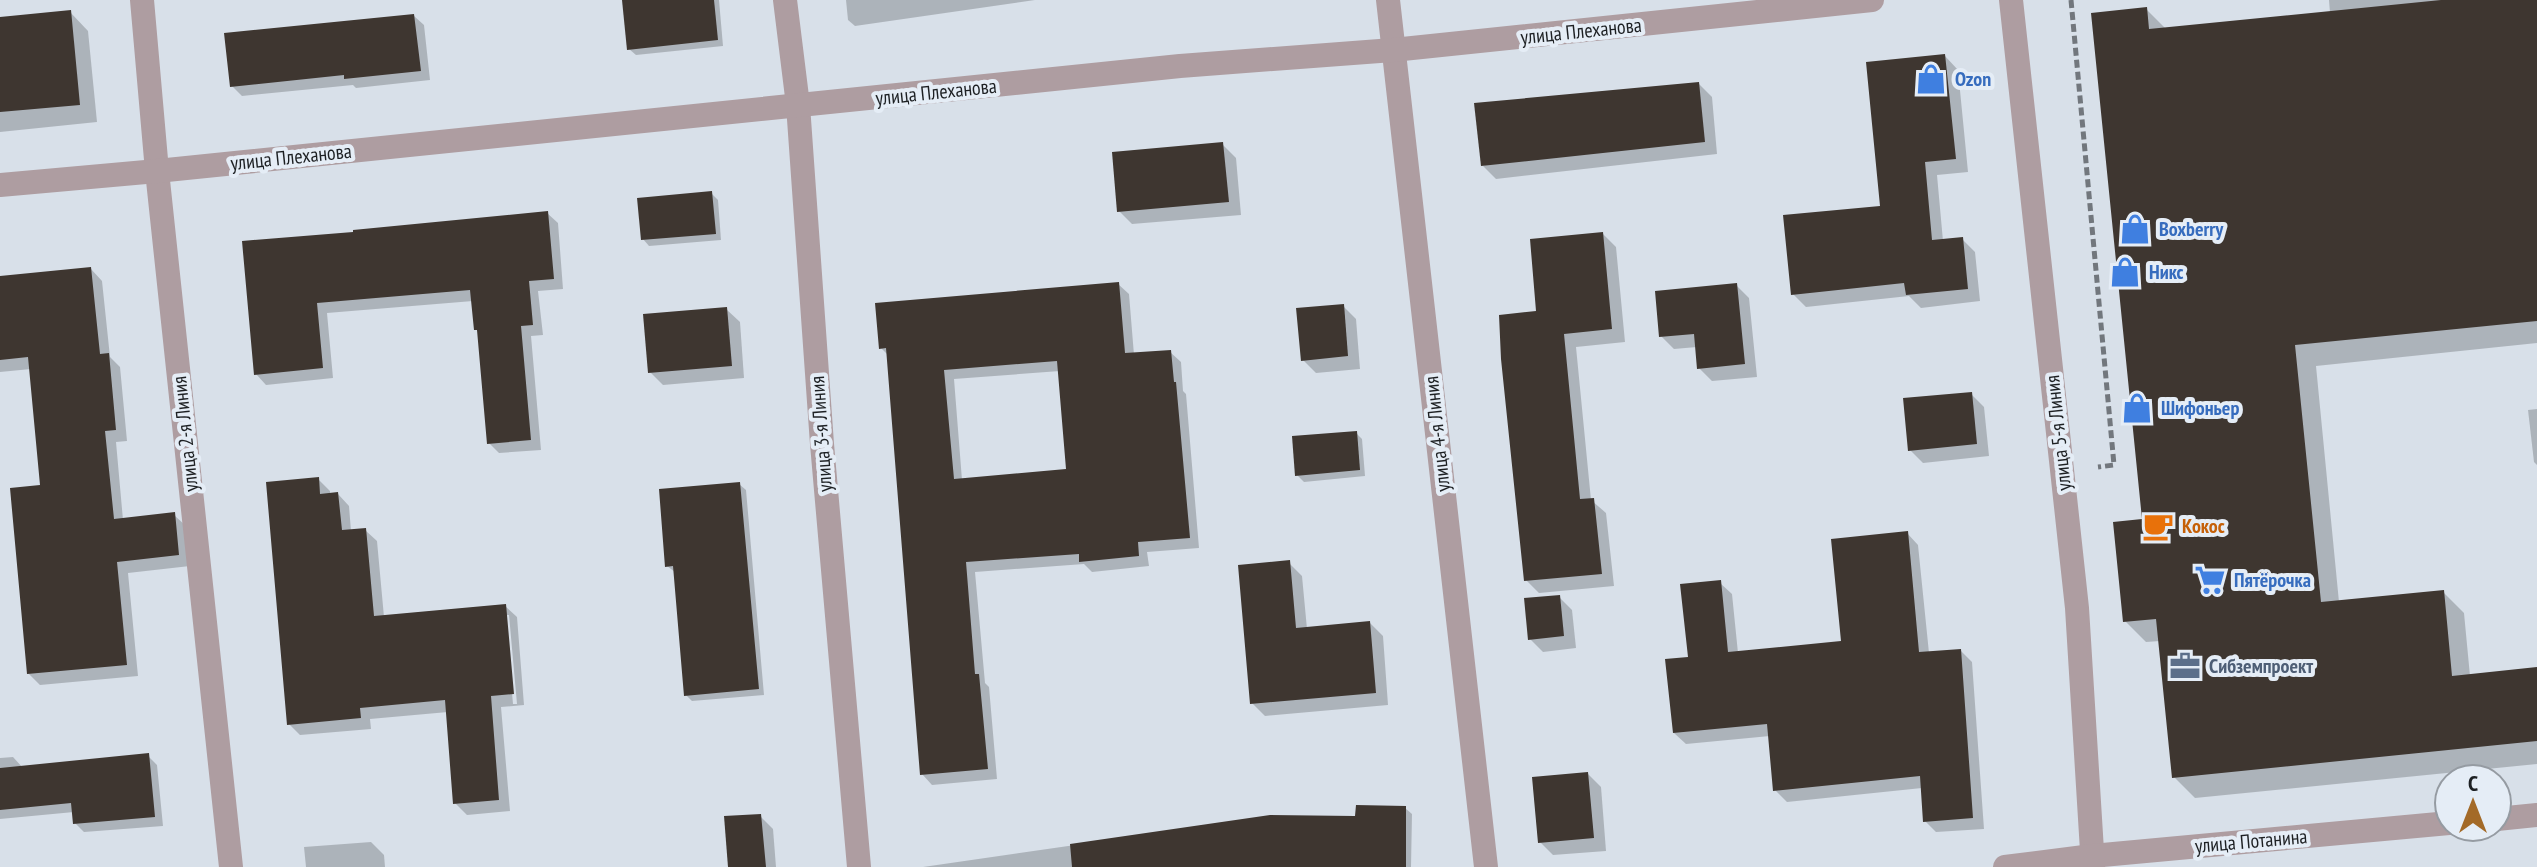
<svg xmlns="http://www.w3.org/2000/svg" width="2537" height="867" viewBox="0 0 2537 867" font-family="'PT Sans Narrow',sans-serif">
<style>
.shadow{fill:#0003;fill-rule:evenodd}
.building{fill:#3e3630;fill-rule:evenodd}
.lines{fill:none;stroke-linecap:round;stroke-linejoin:round}
.path{stroke:#72777d;stroke-width:5;stroke-dasharray:8 4;stroke-linecap:butt}
.street{stroke:#ae9da1;stroke-width:24}
.labels{text-anchor:middle;dominant-baseline:central;stroke-width:8;stroke-linejoin:round;paint-order:stroke}
.street-label{font-size:20px;fill:#1d2023;stroke:#e5edf6}
.shop-label{font-size:20px;font-weight:bold;fill:#366cbe;stroke:#e5edf6;text-anchor:start}
.food-label{font-size:20px;font-weight:bold;fill:#c56008;stroke:#e5edf6;text-anchor:start}
.service-label{font-size:20px;font-weight:bold;fill:#4e5e75;stroke:#e5edf6;text-anchor:start}
</style>
<rect width="100%" height="100%" fill="#d8e0e9"/>
<g class="shadow">
<polygon points="624,0 719,0 723,46 636,55 629,49"/>
<polygon points="846,0 1035,0 855,26 848,20"/>
<polygon points="2329,0 2537,0 2537,343 2316,366 2339,602 2443,592 2464,613 2470,676 2537,669 2537,764 2195,798 2174,777 2160,641 2146,642 2125,621 2144,521 2146,9 2166,29 2330,13"/>
<polygon points="70,12 88,31 97,122 0,132 0,19"/>
<polygon points="414,16 424,25 430,80 356,88 353,85 242,96 232,86"/>
<polygon points="1945,56 1958,70 1968,172 1937,175 1943,241 1962,239 1975,252 1980,301 1921,308 1909,296 1806,307 1793,294 1882,207"/>
<polygon points="1699,84 1712,97 1717,154 1496,179 1483,166"/>
<polygon points="1223,145 1236,158 1241,215 1132,224 1119,211"/>
<polygon points="711,193 718,200 721,240 649,246 643,239"/>
<polygon points="547,213 558,223 563,289 538,291 543,335 531,336 541,450 499,453 489,443 479,332 476,329 473,301 327,313 333,378 266,385 256,374 356,234"/>
<polygon points="1603,234 1616,247 1625,342 1576,347 1591,500 1606,513 1614,586 1539,593 1526,580 1539,313"/>
<polygon points="91,269 102,281 110,357 120,367 127,441 116,442 123,520 174,515 186,526 190,566 128,573 138,676 40,685 28,673 42,487 31,369 0,372 0,278"/>
<path d="M1118,284L1129,294L1134,355L1170,352L1181,362L1183,391L1186,394L1199,548L1147,552L1149,566L1092,572L1084,564L975,572L985,683L989,687L997,779L932,785L922,774L889,356L881,348ZM1060,371L1069,471L962,480L954,379Z"/>
<polygon points="1736,285 1749,298 1757,377 1712,381 1699,368 1697,347 1674,349 1661,336"/>
<polygon points="1343,306 1356,319 1360,369 1316,373 1303,360"/>
<polygon points="726,309 740,322 744,378 663,385 650,372"/>
<polygon points="1971,394 1984,407 1989,456 1923,463 1910,450"/>
<polygon points="2537,409 2537,465 2534,462 2528,410"/>
<polygon points="1356,433 1362,439 1365,476 1304,482 1297,475"/>
<path d="M318,479L330,491V495L338,494L349,506L351,531L365,530L377,541L384,617L505,606L517,617L524,705L501,707L510,811L467,815L455,803L448,712L370,719L371,729L300,735L289,724ZM505,615H509L517,704H513Z"/>
<polygon points="739,484 746,490 764,695 692,701 686,695 675,572 667,566"/>
<polygon points="1907,533 1918,545 1929,653 1961,651 1972,662 1984,829 1936,832 1925,821 1922,788 1787,802 1775,790 1770,736 1686,744 1674,733 1690,658 1720,583 1732,594 1738,653 1843,643"/>
<polygon points="1289,563 1302,576 1307,629 1370,623 1383,636 1388,705 1265,716 1252,703"/>
<polygon points="1559,597 1572,610 1576,648 1543,652 1530,639"/>
<polygon points="148,756 157,765 163,826 84,832 75,823 74,812 0,819 0,758 13,757 23,768"/>
<polygon points="1588,774 1601,787 1606,851 1553,855 1540,842"/>
<polygon points="1405,808 1412,814 1411,867 923,867 1270,817 1357,819"/>
<polygon points="760,816 773,829 776,867 730,867"/>
<polygon points="371,842 384,855 385,867 306,867 304,847"/>
</g>
<g class="building">
<polygon points="622,0 714,0 718,40 627,50"/>
<polygon points="2441,0 2537,0 2537,321 2295,345 2321,602 2444,590 2452,676 2537,667 2537,741 2172,778 2156,619 2123,622 2113,522 2142,519 2091,13 2147,7 2149,29"/>
<polygon points="71,10 80,105 0,112 0,17"/>
<polygon points="414,14 421,71 344,79 344,75 230,87 224,33"/>
<polygon points="1945,54 1956,159 1925,162 1932,240 1963,237 1968,289 1906,295 1904,283 1791,295 1783,215 1880,206 1866,62"/>
<polygon points="1699,82 1705,142 1481,166 1474,103"/>
<polygon points="1223,142 1229,202 1117,212 1112,152"/>
<polygon points="712,191 716,234 641,240 637,198"/>
<polygon points="548,211 554,279 529,281 533,325 521,326 531,440 487,444 477,330 474,330 470,290 317,303 323,368 254,375 242,241 353,232 353,230"/>
<polygon points="1603,232 1612,329 1564,334 1580,499 1594,498 1602,574 1524,581 1501,359 1499,315 1536,311 1530,239"/>
<polygon points="91,267 100,354 109,353 116,430 105,431 114,519 175,512 179,555 117,562 127,665 27,674 10,488 40,485 28,357 0,360 0,276"/>
<path d="M1119,282L1125,353L1171,350L1174,382H1176L1190,538L1138,542L1139,556L1079,562V554L966,562L975,674H979L988,769L920,775L886,348L879,349L875,303ZM1057,361L1066,469L954,479L944,370Z"/>
<polygon points="1737,283 1745,364 1697,369 1694,334 1659,337 1655,291"/>
<polygon points="1344,304 1348,356 1301,361 1296,308"/>
<polygon points="727,307 732,366 648,373 643,314"/>
<polygon points="1972,392 1977,444 1908,451 1903,398"/>
<polygon points="1357,431 1360,470 1295,476 1292,436"/>
<polygon points="319,477 320,494 338,492 342,530 366,528 374,616 506,604 514,694 491,696 499,800 453,804 445,700 360,708 361,718 287,725 266,482"/>
<polygon points="740,482 759,689 684,696 673,566 665,567 659,489"/>
<polygon points="1908,531 1919,652 1961,649 1973,818 1923,822 1920,776 1773,791 1767,724 1673,733 1665,659 1688,657 1680,584 1721,580 1728,652 1841,641 1831,539"/>
<polygon points="1290,560 1296,628 1370,621 1376,693 1250,704 1238,565"/>
<polygon points="1560,595 1564,636 1528,640 1524,598"/>
<polygon points="149,753 155,817 73,824 71,803 0,810 0,768"/>
<polygon points="1588,772 1594,838 1538,843 1532,777"/>
<polygon points="1356,805 1406,806 1406,867 1072,867 1070,844 1270,815 1355,816"/>
<polygon points="761,814 766,867 728,867 724,816"/>
</g>
<g class="lines">
<polyline class="path" points="2071,0 2114,465 2098,467"/>
<g class="street">
<polyline points="142,0 157,171 231,867"/>
<polyline points="785,0 798,105 822,444 859,867"/>
<polyline points="1388,0 1486,867"/>
<polyline points="2011,0 2077,608 2093,867"/>
<polyline points="0,185 157,171 1180,66 1393,50 1872,0"/>
<polyline points="2497,819 2537,815"/>
<polyline points="2005,867 2092,856 2449,823"/>
</g>
</g>
<defs>
<g id="shop-bare" transform="scale(2.4)"><path d="M-5-2.5h2.3a2.7 3.5 0 0 1 5.4 0H5L5.5 6h-11ZM-1.5-2.5h3a1.5 2.3 0 0 0-3 0Z" fill="#3f7fe0" stroke="#e5edf6" stroke-width="2.5" paint-order="stroke"/></g>
<g id="cafe-bare" transform="scale(2.4)"><path d="M-5.5-4.5H6V0H3Q3 3.5 0 3.5H-2.5Q-5.5 3.5-5.5 0ZM3-3.2v2h1.7v-2ZM-6 4.5H4V6H-6Z" fill="#e8710a" stroke="#e5edf6" stroke-width="2.5" paint-order="stroke"/></g>
<g id="supermarket-bare" transform="scale(2.4)"><path d="M-6-5.5h2.5l.6 2H6L4.5 2H-2.5L-4.4-4H-6ZM-1.5 3.2a1.3 1.3 0 1 0 .1 0ZM3 3.2a1.3 1.3 0 1 0 .1 0Z" fill="#3f7fe0" stroke="#e5edf6" stroke-width="2.5" paint-order="stroke"/></g>
<g id="office-bare" transform="scale(2.4)"><path d="M-6-3h4V-5.5h4V-3h4V5H-6ZM-1-4.5V-3h2v-1.5ZM-6 0V1H6V0Z" fill="#5c6f8a" stroke="#e5edf6" stroke-width="2.5" paint-order="stroke"/></g>
</defs>
<g fill-rule="evenodd">
<use href="#shop-bare" x="1931" y="79"/>
<use href="#shop-bare" x="2135" y="229"/>
<use href="#shop-bare" x="2125" y="272"/>
<use href="#shop-bare" x="2137" y="408"/>
<use href="#cafe-bare" x="2158" y="526"/>
<use href="#supermarket-bare" x="2210" y="580"/>
<use href="#office-bare" x="2185" y="666"/>
</g>
<g class="labels">
<g class="street-label">
<text transform="translate(1581 31) rotate(-6)">улица Плеханова</text>
<text transform="translate(936 92) rotate(-6)">улица Плеханова</text>
<text transform="translate(291 157) rotate(-6)">улица Плеханова</text>
<text transform="translate(2058 433) rotate(-96)">улица 5-я Линия</text>
<text transform="translate(185 434) rotate(-96)">улица 2-я Линия</text>
<text transform="translate(821 434) rotate(-94)">улица 3-я Линия</text>
<text transform="translate(1437 434) rotate(-96)">улица 4-я Линия</text>
<text transform="translate(2251 841) rotate(-5)">улица Потанина</text>
</g>
<g class="shop-label">
<text x="1955" y="79">Ozon</text>
<text x="2159" y="229">Boxberry</text>
<text x="2149" y="272">Никс</text>
<text x="2161" y="408">Шифоньер</text>
<text x="2234" y="580">Пятёрочка</text>
</g>
<g class="food-label">
<text x="2182" y="526">Кокос</text>
</g>
<g class="service-label">
<text x="2209" y="666">Сибземпроект</text>
</g>
</g>
<g transform="translate(2473 803)"><circle r="38" fill="#e5edf6" stroke="#959ba2" stroke-width="2"/>
<path d="M0-6L14 30L0 20L-14 30Z" fill="#a36a28"/>
<text y="-12" font-size="22" font-weight="bold" text-anchor="middle" fill="#1d2023">С</text>
</g>
</svg>
